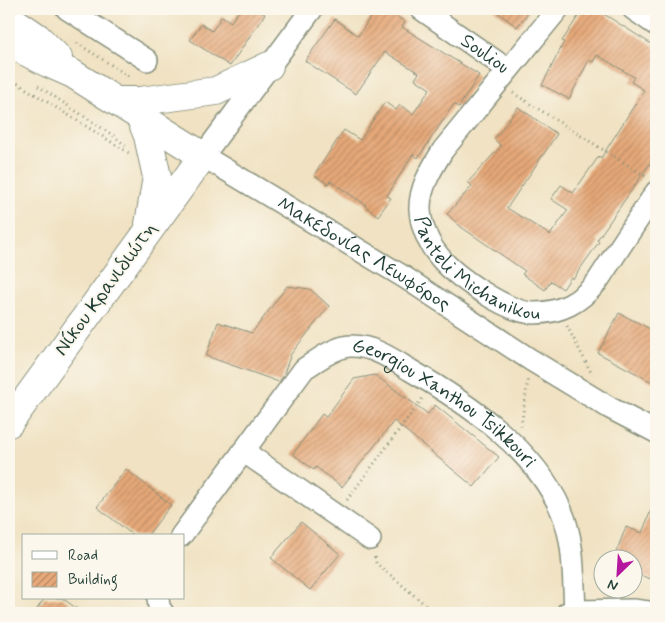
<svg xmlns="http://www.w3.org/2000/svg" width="665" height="622" viewBox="0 0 665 622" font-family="Mynerve,sans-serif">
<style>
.building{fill:url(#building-hatch)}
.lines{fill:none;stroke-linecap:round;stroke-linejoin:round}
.street-casing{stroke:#88907b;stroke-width:24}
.secondary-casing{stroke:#88907b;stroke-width:30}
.path{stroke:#88907b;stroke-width:3;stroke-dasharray:1 4;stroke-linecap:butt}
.street{stroke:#fff;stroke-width:21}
.secondary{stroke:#fff;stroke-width:28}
.labels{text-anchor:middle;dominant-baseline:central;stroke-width:4;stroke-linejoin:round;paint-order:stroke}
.street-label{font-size:20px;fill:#1f3d34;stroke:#fbf7ec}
</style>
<defs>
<pattern id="building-hatch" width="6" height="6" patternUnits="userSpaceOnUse" patternTransform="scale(1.25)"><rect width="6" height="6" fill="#e6a878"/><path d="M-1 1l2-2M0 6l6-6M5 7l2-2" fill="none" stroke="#ba8a63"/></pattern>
</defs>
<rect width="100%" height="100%" fill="#fbf7ec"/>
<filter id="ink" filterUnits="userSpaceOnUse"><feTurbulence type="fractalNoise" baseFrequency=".02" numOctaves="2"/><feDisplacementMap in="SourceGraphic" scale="10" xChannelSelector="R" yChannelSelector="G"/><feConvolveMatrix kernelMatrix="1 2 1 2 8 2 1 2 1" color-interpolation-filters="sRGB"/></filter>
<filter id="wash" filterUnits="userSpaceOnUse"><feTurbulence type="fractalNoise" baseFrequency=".0096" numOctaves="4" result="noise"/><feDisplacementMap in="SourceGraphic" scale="20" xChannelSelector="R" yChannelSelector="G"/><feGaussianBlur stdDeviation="1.12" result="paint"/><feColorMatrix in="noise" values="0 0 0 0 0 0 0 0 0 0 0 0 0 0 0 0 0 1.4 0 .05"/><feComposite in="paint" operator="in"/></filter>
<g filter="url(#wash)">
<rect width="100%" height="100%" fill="#f0e2c2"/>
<g id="blocks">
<g class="building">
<polygon points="240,9 257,9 265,14 230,66 190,40 201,24 212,31 222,16 231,22"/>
<polygon points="376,9 386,9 405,22 402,27 479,75 459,107 454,104 418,158 413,154 387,196 391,198 378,216 365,206 366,205 330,181 328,184 314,175 344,130 360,140 385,102 396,110 400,105 413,114 430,89 415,79 419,73 385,52 356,94 305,61 335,19 358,36"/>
<polygon points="493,9 531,9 517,27"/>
<polygon points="583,9 596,9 656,47 656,155 597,240 599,242 573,279 571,277 563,289 551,281 545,290 522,274 525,271 461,227 447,214 472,186 468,182 501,146 494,139 518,107 557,134 507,208 550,235 568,210 551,199 561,185 573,193 599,156 601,158 644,90 631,82 634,77 597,55 593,62 589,60 569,99 542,85 564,42 562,41"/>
<polygon points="287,286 310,289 329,306 291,354 283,376 279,382 206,356 218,322 252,333"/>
<polygon points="619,313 656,332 656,384 598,353"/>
<polygon points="375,375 428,414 435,405 499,457 474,487 394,421 342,487 316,467 314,470 293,454 322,414 326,417 354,379"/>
<polygon points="126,469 171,505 147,536 134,536 97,507"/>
<polygon points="655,500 656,500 656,581 632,572 632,560 613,560 626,527 642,533"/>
<polygon points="301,522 340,554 310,590 271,558"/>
<polygon points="45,598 62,598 83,613 34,613"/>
</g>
</g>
</g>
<g filter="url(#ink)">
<use href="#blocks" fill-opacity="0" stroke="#88907b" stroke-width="1"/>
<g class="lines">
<g class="street-casing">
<g id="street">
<polyline points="67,9 147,60"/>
<path id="s1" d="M312,9L203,156L404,277L531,360L610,408L656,432"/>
<path id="s2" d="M421,9L507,69"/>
<path id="s3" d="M558,9L443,150C432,168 419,188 420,210C421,225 428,243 438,255C454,276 508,313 534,313C561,313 580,302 597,282L656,192"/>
<polyline points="633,9 656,25"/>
<polyline points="243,451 370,539"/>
<path id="s4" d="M181,536L304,369C316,361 336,346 351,346C374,346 392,359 410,370C467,403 534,448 561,510C575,541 573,578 575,611"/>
<polyline points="158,598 159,607 163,613"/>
<polyline points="567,613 575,611 633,610 656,613"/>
</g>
</g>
<g class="secondary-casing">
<g id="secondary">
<polyline points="9,18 37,37 58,58"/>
<polyline points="9,43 48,63 73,74 203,156 9,423"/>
<polyline points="117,101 140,101 216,91 269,66"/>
<polyline points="140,116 148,136 157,177 149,224"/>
</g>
</g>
<g class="path">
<polyline points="77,43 130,77"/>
<polyline points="9,78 129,153"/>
<polyline points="38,86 114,136 126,146"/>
<polyline points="513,93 645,176"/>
<polyline points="567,326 592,374"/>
<polyline points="521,426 528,380"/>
<polyline points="347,500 422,399"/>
<polyline points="375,557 376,563 435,613"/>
</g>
<use href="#street" class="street"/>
<use href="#secondary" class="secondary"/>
</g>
</g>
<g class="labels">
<g class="street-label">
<text stroke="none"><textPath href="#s2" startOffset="78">Souliou</textPath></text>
<text stroke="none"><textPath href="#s1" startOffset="371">Μακεδονίας Λεωφόρος</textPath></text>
<text stroke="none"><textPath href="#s3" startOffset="335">Panteli Michanikou</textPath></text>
<text transform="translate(106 289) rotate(-54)">Νίκου Κρανιδιώτη</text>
<text stroke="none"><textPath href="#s4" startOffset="371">Georgiou Xanthou Tsikkouri</textPath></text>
</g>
</g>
<rect width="665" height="622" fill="none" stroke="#fbf7ec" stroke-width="30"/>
<rect x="22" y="534" width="162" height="65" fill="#fbf7ec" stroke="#a3ada2"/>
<rect x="32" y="551" width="25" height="8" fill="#ffffff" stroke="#a3ada2"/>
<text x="68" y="560" font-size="15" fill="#1f3d34">Road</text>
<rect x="32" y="572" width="25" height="15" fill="url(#building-hatch)" stroke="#a3ada2"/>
<text x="68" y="584" font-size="15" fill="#1f3d34">Building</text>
<g transform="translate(618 574) rotate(205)"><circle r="24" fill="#fbf7ec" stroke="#a3ada2"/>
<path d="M0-4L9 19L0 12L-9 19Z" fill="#b5179e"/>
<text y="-8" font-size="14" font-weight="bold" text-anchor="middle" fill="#1f3d34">N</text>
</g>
</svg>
